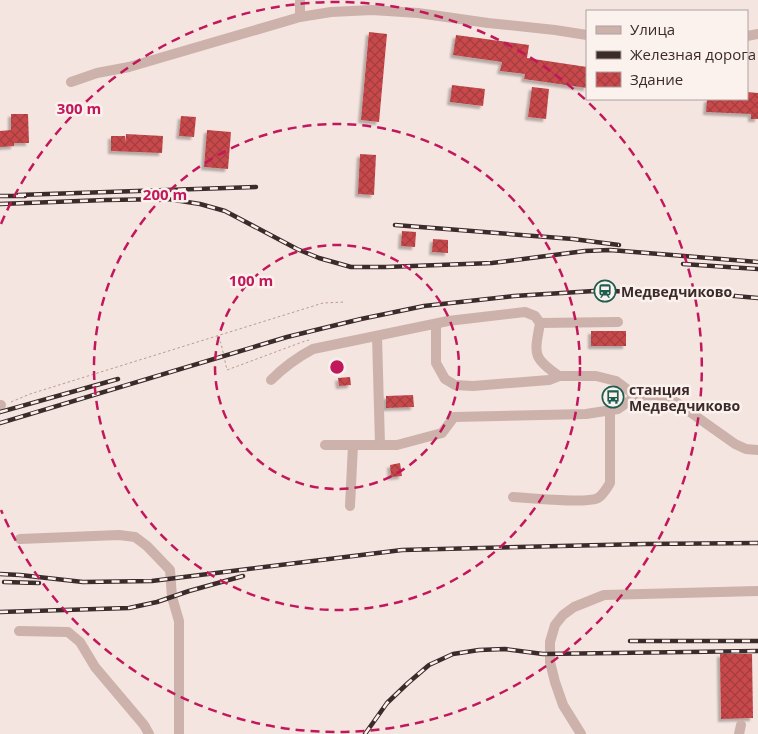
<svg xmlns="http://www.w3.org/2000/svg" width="758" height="734" viewBox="0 0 758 734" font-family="'Open Sans',sans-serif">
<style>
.building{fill:url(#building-cross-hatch);filter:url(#shadow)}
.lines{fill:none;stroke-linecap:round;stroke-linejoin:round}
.path{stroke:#b99b95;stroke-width:1;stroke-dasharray:2.5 2.5;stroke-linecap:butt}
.minor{stroke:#cdb2ab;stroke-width:10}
.rail-casing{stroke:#3b2b2a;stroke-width:4.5}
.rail{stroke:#fbf1ed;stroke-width:2.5;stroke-dasharray:8;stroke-linecap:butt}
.ring{fill:none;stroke:#c2185b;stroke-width:2.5;stroke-dasharray:9 6}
.labels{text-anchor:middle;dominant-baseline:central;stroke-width:5;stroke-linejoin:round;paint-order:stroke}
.poi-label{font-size:14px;font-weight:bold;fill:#3b2b2a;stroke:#fbf1ed;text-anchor:start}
.centre{fill:#c2185b;stroke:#fbf1ed;stroke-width:2.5}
.ring-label{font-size:15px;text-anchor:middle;font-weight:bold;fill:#c2185b;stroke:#fbf1ed;stroke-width:5;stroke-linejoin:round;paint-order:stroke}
</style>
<defs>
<pattern id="building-cross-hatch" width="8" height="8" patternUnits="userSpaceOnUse" patternTransform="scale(1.25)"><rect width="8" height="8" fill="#c9494c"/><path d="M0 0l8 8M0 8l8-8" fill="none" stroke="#a43d3f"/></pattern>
<filter id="shadow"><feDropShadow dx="-3" dy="3" stdDeviation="1" flood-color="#0004"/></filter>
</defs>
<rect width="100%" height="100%" fill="#f4e5e0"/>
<g class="building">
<polygon points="369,32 387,34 379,122 361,120"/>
<polygon points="456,35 529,45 527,58 587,67 587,88 524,79 525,74 500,71 502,62 453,55"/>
<polygon points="452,85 485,89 483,106 450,102"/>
<polygon points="532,87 549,89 546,119 528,117"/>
<polygon points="747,92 758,93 758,119 751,119 751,114 706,112 707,99 747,99"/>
<polygon points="11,114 28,114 29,143 14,143 14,146 0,147 0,131 11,130"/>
<polygon points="181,116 196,117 194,137 179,136"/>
<polygon points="207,130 231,132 228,169 204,167"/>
<polygon points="126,134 163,136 162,153 111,151 111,136 125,136 126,143"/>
<polygon points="360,154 376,155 374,195 358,194"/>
<polygon points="402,231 416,232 415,247 401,246"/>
<polygon points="433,239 448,240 448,253 432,252"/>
<rect x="591" y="331" width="35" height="15"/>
<polygon points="350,377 351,385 339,386 338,378"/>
<polygon points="413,395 414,407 386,408 386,396"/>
<polygon points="400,463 402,476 391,477 390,465"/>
<polygon points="720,654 752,654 753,718 721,719"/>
</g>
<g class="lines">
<g class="path">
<polyline points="217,337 221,343 227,370 305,341 309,340"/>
<polyline points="11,402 30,394 323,303 345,302"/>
</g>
<g class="minor">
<polyline points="300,17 300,0"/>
<polyline points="747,36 758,34"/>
<polyline points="71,82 97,73 129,67 300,17 331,12 372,10 418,13 488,23 555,30 587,35"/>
<polyline points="540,323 618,322"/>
<polyline points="436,324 436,363 445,379 455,385 473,386 549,380 559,376 596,376 616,381 636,396"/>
<polyline points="377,336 380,445"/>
<path d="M271,380C285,366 296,358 313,349L448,321L525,312L535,316L540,323C535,353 531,357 559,376"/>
<polyline points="0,406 1,405"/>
<polyline points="325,445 397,445 442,433 454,417 586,414 618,409 636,396 656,395 673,400 735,444 746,449 758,450"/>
<path d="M513,497C529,498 586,504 598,498C603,495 607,488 610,483V411"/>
<polyline points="350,506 353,445"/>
<polyline points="20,539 119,535 135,537 147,546 170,570 172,597 179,621 179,734"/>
<polyline points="19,631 68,632 80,642 95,667 144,725 149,734"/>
<polyline points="581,734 563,705 555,682 550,662 550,642 555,625 563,615 574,607 604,595 758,591"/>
<polyline points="739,734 741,725"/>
</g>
<g class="rail-casing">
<g id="rail">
<polyline points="18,195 256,187"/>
<polyline points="0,196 25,196"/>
<polyline points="0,204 106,200 168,199 200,204 225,211 297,249 319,258 351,267 386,267 492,263 585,251 610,250 758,262"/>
<polyline points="395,225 573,239 619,245"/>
<polyline points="683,264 758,269"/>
<polyline points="0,412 118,379"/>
<polyline points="0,423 287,337 361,319 424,306 514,296 594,291 689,292 758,298"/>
<polyline points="0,574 20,575 83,582 152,581 402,550 644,544 758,543"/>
<polyline points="4,582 39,583"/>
<polyline points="0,612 129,608 157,602 189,591 243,576"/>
<polyline points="630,641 758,641"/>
<polyline points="365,734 387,703 408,683 429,665 453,654 479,650 505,649 543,654 758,651"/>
</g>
</g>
<use href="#rail" class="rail"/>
</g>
<g class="ring">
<circle cx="337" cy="367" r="122"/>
<circle cx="337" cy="367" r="243"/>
<path d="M1 224A365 365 0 1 1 1 510"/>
</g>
<defs>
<g id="station-ring" transform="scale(1.125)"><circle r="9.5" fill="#fbf1ed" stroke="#1e5e51" stroke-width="1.5"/><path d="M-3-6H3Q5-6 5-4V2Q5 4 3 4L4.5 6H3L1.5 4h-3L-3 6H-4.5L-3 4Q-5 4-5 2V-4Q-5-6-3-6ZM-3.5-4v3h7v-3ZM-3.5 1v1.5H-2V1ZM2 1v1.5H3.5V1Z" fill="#1e5e51"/></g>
<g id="bus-ring" transform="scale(1.125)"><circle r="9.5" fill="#fbf1ed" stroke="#1e5e51" stroke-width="1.5"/><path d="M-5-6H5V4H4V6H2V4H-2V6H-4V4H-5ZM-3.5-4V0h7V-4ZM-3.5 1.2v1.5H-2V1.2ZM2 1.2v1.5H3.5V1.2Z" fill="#1e5e51"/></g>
</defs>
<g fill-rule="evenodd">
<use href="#station-ring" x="605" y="291"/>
<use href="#bus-ring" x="613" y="397"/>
</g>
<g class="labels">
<g class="poi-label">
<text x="621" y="291">Медведчиково</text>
<text x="629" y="389">станция<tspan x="629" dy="16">Медведчиково</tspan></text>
</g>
</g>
<circle cx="337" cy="367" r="8" class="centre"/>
<g class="ring-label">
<text x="79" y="114">300 m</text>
<text x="165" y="200">200 m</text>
<text x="251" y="286">100 m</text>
</g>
<rect x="586" y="10" width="162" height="90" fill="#fbf1ed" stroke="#aea29f"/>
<rect x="596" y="26" width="25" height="8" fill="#cdb2ab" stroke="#aea29f"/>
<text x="630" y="35" font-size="15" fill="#3b2b2a">Улица</text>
<rect x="596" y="51" width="25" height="8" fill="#3b2b2a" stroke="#aea29f"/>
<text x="630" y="60" font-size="15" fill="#3b2b2a">Железная дорога</text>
<rect x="596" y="72" width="25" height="15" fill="url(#building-cross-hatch)" stroke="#aea29f"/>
<text x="630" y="85" font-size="15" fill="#3b2b2a">Здание</text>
</svg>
